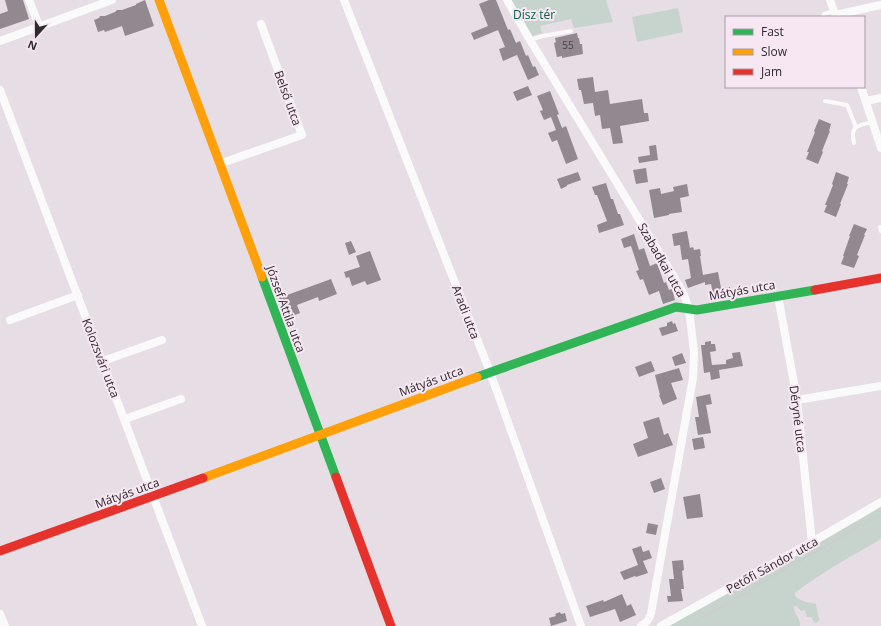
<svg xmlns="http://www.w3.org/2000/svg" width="881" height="626" viewBox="0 0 881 626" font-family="'Open Sans',sans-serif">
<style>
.green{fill:#c6d4cd}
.building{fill:#928890}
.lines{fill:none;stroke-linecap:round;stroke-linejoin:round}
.lane{stroke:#fbfafb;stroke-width:4}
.street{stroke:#fbfafb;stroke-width:8}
.fast{stroke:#30b455;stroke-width:9}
.slow{stroke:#ff9f0a;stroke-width:9}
.jam{stroke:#e5322d;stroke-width:9}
.tram{stroke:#cecbcd;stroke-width:1}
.labels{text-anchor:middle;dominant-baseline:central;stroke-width:4;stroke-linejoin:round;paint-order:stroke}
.number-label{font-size:10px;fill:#484246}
.park-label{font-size:12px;fill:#056344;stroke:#f6e7f2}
.street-label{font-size:12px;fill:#302a2e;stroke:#f6e7f2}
</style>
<rect width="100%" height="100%" fill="#e6dee4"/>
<g class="green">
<polygon points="510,0 606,0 613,22 574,28 571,19 540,26 542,33 531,36"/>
<polygon points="678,8 683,32 637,42 632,17"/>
<path d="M881,507V539C852,556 822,572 795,593V596C802,602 807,602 816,604L818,616L820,619L818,622L815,623L813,621L812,618L810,617H807L805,610L801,611L796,606H794C793,613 801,618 800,626H667L809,549Z"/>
</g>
<g class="building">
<polygon points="5,0 23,0 29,19 0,29 0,14 8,11"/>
<polygon points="145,0 154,26 125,36 122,26 105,32 104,30 98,32 94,20 99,18 100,16 105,16 115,12 117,10 122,10 136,5 136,4"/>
<polygon points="489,0 496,0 508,30 510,29 516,43 520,41 526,56 528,55 533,67 535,66 539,75 528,80 517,55 503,61 499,49 505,47 498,30 474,40 471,33 488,26 479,4"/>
<polygon points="577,33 578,38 579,38 580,44 582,44 583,54 562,58 562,56 557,57 554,43 556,42 555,38"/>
<polygon points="593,77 595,92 608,90 610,104 642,99 644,113 648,113 649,121 620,126 623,143 613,144 610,128 602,129 600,115 595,116 593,103 584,104 581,90 579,90 577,79"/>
<polygon points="528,86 532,95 517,101 513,92"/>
<polygon points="550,91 559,114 557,115 562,128 566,126 578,159 566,164 557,140 552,142 548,133 556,130 551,117 544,120 540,111 543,110 537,96"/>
<polygon points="819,119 831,124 829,131 830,131 822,151 823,152 818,164 806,159 809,152 807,152 815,132 814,131"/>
<polygon points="656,145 658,160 639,163 638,157 650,155 649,146"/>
<polygon points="646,168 648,182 636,184 633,170"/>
<polygon points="578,172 581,180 567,185 567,186 561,189 557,179"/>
<polygon points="836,172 849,177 847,184 848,184 840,204 841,204 836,217 824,212 827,205 825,205 833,185 832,184"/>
<polygon points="606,183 611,199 613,199 618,214 620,214 624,225 599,233 597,225 607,221 597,195 595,195 592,187"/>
<polygon points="687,184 689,196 680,198 682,212 669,214 669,215 654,218 649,190 660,188 661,194 674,191 673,187"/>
<polygon points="854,224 867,229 864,235 865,235 857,255 859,256 854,268 841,264 844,256 843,256 850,236 849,236"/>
<polygon points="687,231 690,248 693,247 694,250 700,249 701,256 700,256 703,275 718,272 721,288 730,287 731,297 714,299 711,284 705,285 705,282 688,288 685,280 691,278 688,259 682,260 680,245 674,246 672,234"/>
<polygon points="634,234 639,250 644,248 650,266 657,263 664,283 666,282 669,290 672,289 675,300 663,304 659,291 649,295 643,279 640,280 636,271 639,270 631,246 624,248 621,239"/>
<polygon points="351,241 356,252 349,255 345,243"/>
<polygon points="370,251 381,280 367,285 365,281 352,286 349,277 346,278 344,272 360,267 356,256"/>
<polygon points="331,279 337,294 319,301 318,297 297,305 300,313 287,318 279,298"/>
<polygon points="672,321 673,324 675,323 678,331 662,336 659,328 667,326 667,323"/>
<polygon points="711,341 711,344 715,344 716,351 710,352 712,365 726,364 726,360 733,358 732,353 740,352 743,366 719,370 720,378 711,380 710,372 704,373 701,345 705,345 705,342"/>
<polygon points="682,353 686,363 675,366 672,357"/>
<polygon points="651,361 655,371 639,377 635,367"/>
<polygon points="679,368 683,380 671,383 677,399 663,405 659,395 660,395 655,375"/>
<polygon points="710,394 712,404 706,405 711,433 698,435 695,417 699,417 696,397"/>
<polygon points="659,417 664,435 668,433 673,445 638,457 633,444 648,438 643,422"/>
<polygon points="703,437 705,448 694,450 692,439"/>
<polygon points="661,478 665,489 654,493 650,482"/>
<polygon points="700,494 703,517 687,519 683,497"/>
<polygon points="648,523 658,525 656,535 646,533"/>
<polygon points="641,546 643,552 649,550 652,558 643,561 648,573 636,577 635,576 624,580 620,572 638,565 632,549"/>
<polygon points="683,560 684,570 682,571 684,589 681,589 683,601 668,602 667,596 671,596 669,579 674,579 672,561"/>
<polygon points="622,594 627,606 631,604 636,615 620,622 615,609 590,617 586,606 603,600 604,602"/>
<polygon points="560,612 561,614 565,613 567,621 551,626 549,618 556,616 555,614"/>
</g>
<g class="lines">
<g class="lane">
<polyline points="823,17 824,14 834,11"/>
<polyline points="530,40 543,36 571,31"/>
<polyline points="825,101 847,105 856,127"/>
<path d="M854,143C850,125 858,126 872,122"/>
<polyline points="880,227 881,231"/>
</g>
<g class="street">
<polyline points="29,0 39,26"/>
<polyline points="344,0 490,372 581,626"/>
<path d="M507,0L530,40L671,272L684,295L689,309L694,352L693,378L651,613C649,620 647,622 641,626"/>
<polyline points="830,0 836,17"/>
<polyline points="835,15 881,5"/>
<polyline points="0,41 112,0"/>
<polyline points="861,87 881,148"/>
<polyline points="0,90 202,626"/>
<polyline points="866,101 881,98"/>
<polyline points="219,164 302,135 261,24"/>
<polyline points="778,296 797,400 812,542"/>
<polyline points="10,320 78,295"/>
<polyline points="103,361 162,340"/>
<polyline points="797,400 881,386"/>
<polyline points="125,419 181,399"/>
<polyline points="0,614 5,626"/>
<polyline points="661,626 812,542 881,502"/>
</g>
<g class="fast">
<polyline points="262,277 336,477"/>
<polyline points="477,377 676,307 697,310 815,290"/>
</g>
<g class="slow">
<polyline points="159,0 262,277"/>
<polyline points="203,478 477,377"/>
</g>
<g class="jam">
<polyline points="815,290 881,278"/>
<polyline points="336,477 391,626"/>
<polyline points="0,551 203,478"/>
</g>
<polyline class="tram" points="688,626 881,514"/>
</g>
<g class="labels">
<g class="number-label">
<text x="568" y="45">55</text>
</g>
<g class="park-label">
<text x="534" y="14">Dísz tér</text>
</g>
<g class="street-label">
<text transform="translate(288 98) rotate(70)">Belső utca</text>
<text transform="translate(662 260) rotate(60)">Szabadkai utca</text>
<text transform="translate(742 290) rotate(-10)">Mátyás utca</text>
<text transform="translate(286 309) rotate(70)">József Attila utca</text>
<text transform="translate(466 312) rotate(69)">Aradi utca</text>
<text transform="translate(101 358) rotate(69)">Kolozsvári utca</text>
<text transform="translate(431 381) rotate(-20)">Mátyás utca</text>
<text transform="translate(798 419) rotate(83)">Déryné utca</text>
<text transform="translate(127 493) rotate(-20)">Mátyás utca</text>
<text transform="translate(772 565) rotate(-29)">Petőfi Sándor utca</text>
</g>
</g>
<rect x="725" y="16" width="140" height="72" fill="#f6e7f2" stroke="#a79ba4"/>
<rect x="733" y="29" width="20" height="6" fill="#30b455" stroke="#a79ba4"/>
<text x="761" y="36" font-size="12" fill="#302a2e">Fast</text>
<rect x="733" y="49" width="20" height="6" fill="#ff9f0a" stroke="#a79ba4"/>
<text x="761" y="56" font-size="12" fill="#302a2e">Slow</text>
<rect x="733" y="69" width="20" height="6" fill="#e5322d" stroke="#a79ba4"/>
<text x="761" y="76" font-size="12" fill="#302a2e">Jam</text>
<g transform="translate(36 36) rotate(201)" stroke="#f6e7f2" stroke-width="3" paint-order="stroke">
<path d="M0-3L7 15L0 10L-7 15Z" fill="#302a2e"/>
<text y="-6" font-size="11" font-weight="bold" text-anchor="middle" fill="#302a2e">N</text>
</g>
</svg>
